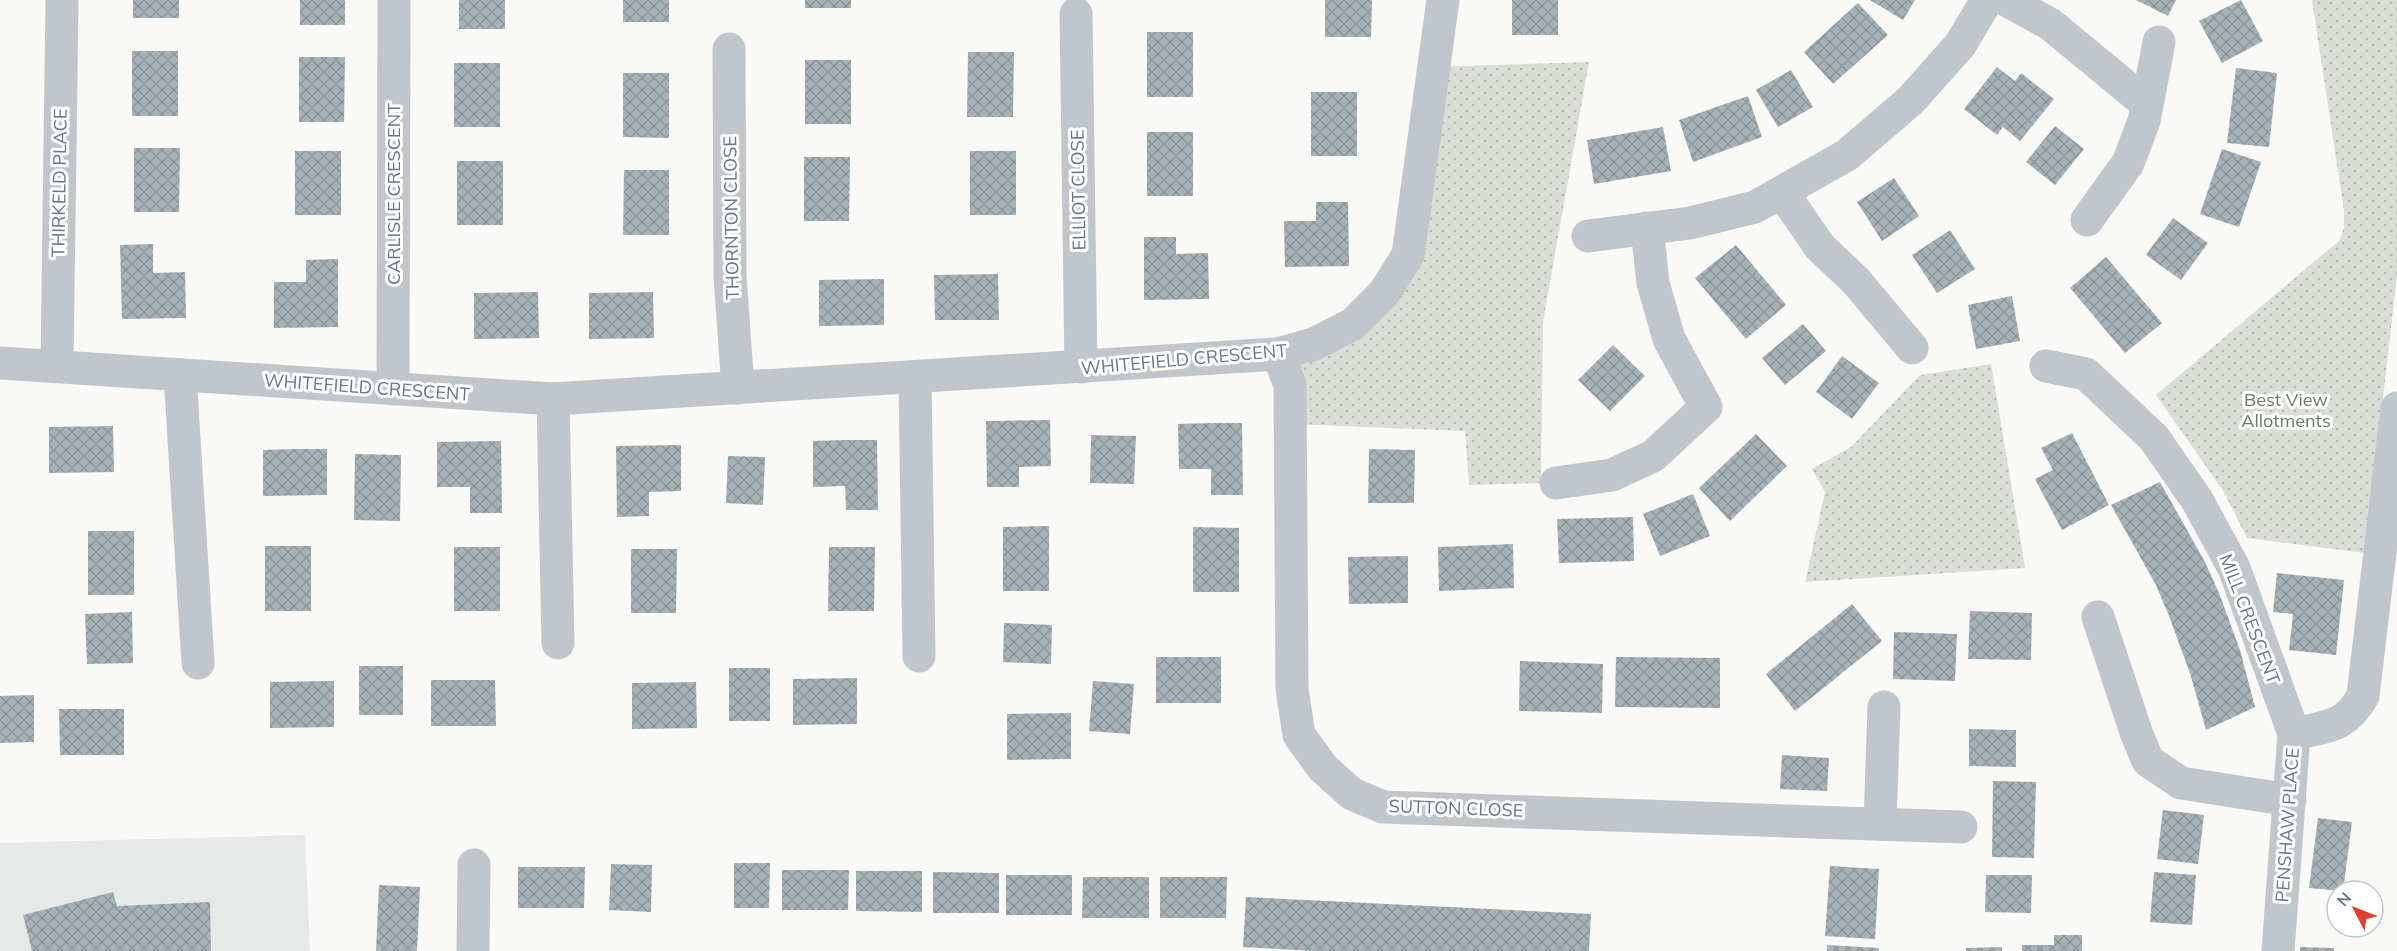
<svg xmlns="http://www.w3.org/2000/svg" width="2397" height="951" viewBox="0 0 2397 951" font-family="Mulish,sans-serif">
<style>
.built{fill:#e7e9e8}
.green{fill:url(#green-dots)}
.building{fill:url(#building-cross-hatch)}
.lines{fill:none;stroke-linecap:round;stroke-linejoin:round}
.minor{stroke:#c0c6c9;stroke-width:33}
.labels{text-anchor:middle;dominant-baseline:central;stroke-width:6;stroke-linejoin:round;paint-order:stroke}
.street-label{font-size:18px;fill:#647982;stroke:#fff}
.park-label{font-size:18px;fill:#6a7a63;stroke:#fff}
</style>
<defs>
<pattern id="green-dots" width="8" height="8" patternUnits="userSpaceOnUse" patternTransform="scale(1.5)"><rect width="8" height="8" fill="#daded6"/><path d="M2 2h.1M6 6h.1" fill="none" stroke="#b4b9b3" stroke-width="1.8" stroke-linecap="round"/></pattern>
<pattern id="building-cross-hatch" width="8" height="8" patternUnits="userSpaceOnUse" patternTransform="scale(1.5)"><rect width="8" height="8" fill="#a7b2b6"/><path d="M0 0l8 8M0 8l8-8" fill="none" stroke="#8c9699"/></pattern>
</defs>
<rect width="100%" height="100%" fill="#f9f9f7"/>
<polygon class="built" points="305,835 310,951 0,951 0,843"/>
<g class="green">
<polygon points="2312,0 2397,0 2397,276 2365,553 2247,538 2224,492 2156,395 2340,240 2344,227 2344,211"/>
<polygon points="1589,62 1543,322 1541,483 1469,485 1465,431 1292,424 1278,354 1384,293 1434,67"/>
<polygon points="1991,364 2025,568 1805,582 1825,492 1812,469 1851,447 1920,375"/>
</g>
<g class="building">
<rect x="133" y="0" width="46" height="18"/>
<rect x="300" y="0" width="45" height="25"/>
<rect x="459" y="0" width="46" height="29"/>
<rect x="623" y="0" width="46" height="22"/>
<rect x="805" y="0" width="46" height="8"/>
<polygon points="1325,0 1372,0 1371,37 1325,37"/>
<rect x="1512" y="0" width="46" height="35"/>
<polygon points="1870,0 1915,0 1903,20"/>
<polygon points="2136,0 2176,0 2168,16"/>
<polygon points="2241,0 2263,41 2222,63 2199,21"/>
<polygon points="1858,3 1888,35 1833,84 1804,52"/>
<rect x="1147" y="32" width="46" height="65"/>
<rect x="132" y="51" width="46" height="65"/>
<polygon points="968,52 1014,52 1013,117 967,117"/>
<polygon points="299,57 345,57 344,122 299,122"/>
<rect x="805" y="60" width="46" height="64"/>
<rect x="454" y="63" width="46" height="64"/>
<polygon points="1997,67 2015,81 2021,73 2054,99 2020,141 2003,127 1997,135 1964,109"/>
<polygon points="2236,68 2277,73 2269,147 2227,143"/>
<polygon points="1791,70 1813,107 1778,127 1756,90"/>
<polygon points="623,73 669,73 669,138 623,137"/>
<rect x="1311" y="92" width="46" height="64"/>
<polygon points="1748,96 1762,137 1693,162 1679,120"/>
<polygon points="2055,126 2084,149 2055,185 2026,162"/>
<polygon points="1663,127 1671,171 1594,184 1587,140"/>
<rect x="1147" y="132" width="46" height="64"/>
<polygon points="134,148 180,148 179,212 134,212"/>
<polygon points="2222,149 2261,162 2239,227 2200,214"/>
<rect x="295" y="151" width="46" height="64"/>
<rect x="970" y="151" width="46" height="64"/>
<polygon points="804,157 850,157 849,221 804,221"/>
<rect x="457" y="161" width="46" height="64"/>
<polygon points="624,170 669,170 669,235 623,235"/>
<polygon points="1894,178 1919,216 1882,241 1857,202"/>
<polygon points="1316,202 1348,202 1349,266 1285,267 1284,221 1316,221"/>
<polygon points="2173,218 2208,243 2181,280 2146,255"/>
<polygon points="1950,230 1975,269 1937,293 1912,255"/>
<polygon points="1144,237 1176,237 1176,254 1208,253 1209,299 1144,300"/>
<polygon points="153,244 153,273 185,272 186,318 122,319 120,245"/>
<polygon points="1736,245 1786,305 1746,339 1695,278"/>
<polygon points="2106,257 2162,323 2125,353 2070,288"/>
<polygon points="338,259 338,327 274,328 274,282 306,282 306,260"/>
<polygon points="998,274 999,320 935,320 934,275"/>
<polygon points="884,279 884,325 819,326 819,280"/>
<polygon points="538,292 539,338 474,339 474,293"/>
<polygon points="653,292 654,338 589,339 589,293"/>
<polygon points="2012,296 2020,341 1976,349 1968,305"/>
<polygon points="1803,324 1826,351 1785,385 1762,358"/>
<polygon points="1613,345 1645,376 1610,411 1578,380"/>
<polygon points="1842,356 1879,383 1852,419 1816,392"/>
<polygon points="1050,420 1051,466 1019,467 1019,487 987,487 986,421"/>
<polygon points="1211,423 1242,423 1243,495 1211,495 1211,469 1179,469 1178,424"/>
<polygon points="113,426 114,472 49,473 49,427"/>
<polygon points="2072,433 2109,505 2062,530 2035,479 2053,470 2041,448"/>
<polygon points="1756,434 1787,466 1730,521 1699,488"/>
<polygon points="1091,435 1136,436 1134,484 1090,483"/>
<polygon points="845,440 877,440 878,510 846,510 845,486 813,487 813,441"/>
<polygon points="501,441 502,513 470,513 470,487 437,487 437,442"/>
<polygon points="681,445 681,491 649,492 649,516 617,517 616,446"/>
<polygon points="295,449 327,449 327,495 263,496 263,450"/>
<polygon points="1369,449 1415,450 1414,503 1368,503"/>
<polygon points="355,454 401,455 400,521 354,520"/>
<polygon points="728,456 765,457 763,505 726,503"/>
<polygon points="2160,482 2205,562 2219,593 2240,650 2255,707 2206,730 2190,673 2169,616 2156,585 2111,505"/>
<polygon points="1693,494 1710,536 1660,556 1643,514"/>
<polygon points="1633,517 1634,561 1559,563 1557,519"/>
<polygon points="1049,526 1049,591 1003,591 1003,527"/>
<polygon points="1193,527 1239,528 1239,592 1193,592"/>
<rect x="88" y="531" width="46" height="64"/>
<polygon points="1513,544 1514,588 1439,591 1438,547"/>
<rect x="265" y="546" width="46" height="65"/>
<rect x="454" y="547" width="46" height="64"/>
<polygon points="829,547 875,547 874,611 828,611"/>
<polygon points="631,549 677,549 676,613 631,613"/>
<polygon points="1408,556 1408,603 1349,604 1348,557"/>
<polygon points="2277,573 2344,580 2336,655 2289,650 2293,614 2273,612"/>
<polygon points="1852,604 1882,641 1795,711 1766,674"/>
<polygon points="1970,611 2032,613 2031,660 1968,659"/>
<polygon points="132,612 133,663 87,664 85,614"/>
<polygon points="1004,623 1052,625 1051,664 1003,662"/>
<polygon points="1894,632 1957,634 1955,681 1893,679"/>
<rect x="1156" y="657" width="65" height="46"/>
<polygon points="1616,657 1720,658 1720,708 1615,707"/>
<polygon points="1520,661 1603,664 1602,713 1519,711"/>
<rect x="359" y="666" width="44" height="49"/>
<rect x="729" y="668" width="41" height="53"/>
<polygon points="857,678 857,724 793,725 793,679"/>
<polygon points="431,680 495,680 496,726 431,726"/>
<polygon points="334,681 334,727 270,728 270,682"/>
<polygon points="1093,681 1134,684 1130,734 1089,731"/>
<polygon points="696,682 697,728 632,729 632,683"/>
<polygon points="34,695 34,742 0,743 0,696"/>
<polygon points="59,709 124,709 124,755 60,755"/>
<polygon points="1071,713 1071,759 1007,760 1007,714"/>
<polygon points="1969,729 2016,730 2016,767 1969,766"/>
<polygon points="1782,755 1829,758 1827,791 1780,789"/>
<polygon points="1993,781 2036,782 2034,858 1992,857"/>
<polygon points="2163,810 2204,815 2198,864 2157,859"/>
<polygon points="2318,818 2352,822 2343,891 2309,888"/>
<polygon points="734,863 770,863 769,908 734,908"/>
<polygon points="611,864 652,865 651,912 609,910"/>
<polygon points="1830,866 1879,869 1875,939 1825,936"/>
<polygon points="518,867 585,867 584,908 518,908"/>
<polygon points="782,870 849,870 848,910 782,910"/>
<polygon points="856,871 922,871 922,912 856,911"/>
<polygon points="933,872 999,873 999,913 933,913"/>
<polygon points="2154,872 2196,875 2192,925 2150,922"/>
<rect x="1006" y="875" width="66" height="40"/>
<polygon points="1986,875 2032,875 2031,913 1985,912"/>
<polygon points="1083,877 1149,877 1149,918 1082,918"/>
<polygon points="1160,877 1227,877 1226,918 1160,918"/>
<polygon points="379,885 420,887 417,951 376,951"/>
<polygon points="113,892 117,906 210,902 211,951 32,951 23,915"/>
<polygon points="1246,897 1591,914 1589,951 1313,951 1243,947"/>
<polygon points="2054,935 2082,935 2082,951 2022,951 2022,945 2054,945"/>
<polygon points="1827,945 1879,948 1879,951 1827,951"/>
<polygon points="2002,947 2002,951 1966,951 1966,948"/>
<polygon points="2300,947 2334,948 2334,951 2300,951"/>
</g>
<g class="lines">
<g class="minor">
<polyline points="2006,0 2050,24 2147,104"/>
<polyline points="1076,14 1081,367"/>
<polyline points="729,49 730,276 738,388"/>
<polyline points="1782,192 1820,247 1856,281 1912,348"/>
<polyline points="2087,220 2128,163 2144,121 2159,42"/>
<polyline points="1588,236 1690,223 1755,207 1847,155 1911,100 1960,45 1987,0"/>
<polyline points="1278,354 1290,385 1292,689 1299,735 1323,768 1352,794 1383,807 1961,827"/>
<polyline points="0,363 553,399 1278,354 1314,344 1353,324 1384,293 1408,255 1443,0"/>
<polyline points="57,366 62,0"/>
<polyline points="2046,366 2086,374 2154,438 2197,500 2234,568 2294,734 2278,951"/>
<polyline points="180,375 198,663"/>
<polyline points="915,377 919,656"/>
<polyline points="393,389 394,0"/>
<polyline points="553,399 558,643"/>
<polyline points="1556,483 1612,475 1653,456 1706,407 1669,339 1653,283 1647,228"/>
<polyline points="2098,617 2136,732 2148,761 2181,783 2290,800"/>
<path d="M2294,734C2327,726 2345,728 2363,696L2397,408"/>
<polyline points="1880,824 1884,707"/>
<polyline points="473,951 474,865"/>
</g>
</g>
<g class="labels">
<g class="street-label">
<text transform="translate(59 183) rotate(-89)">THIRKELD PLACE</text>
<text transform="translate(1078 190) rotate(-91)">ELLIOT CLOSE</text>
<text transform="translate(393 194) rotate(-90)">CARLISLE CRESCENT</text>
<text transform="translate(731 218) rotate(-91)">THORNTON CLOSE</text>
<text transform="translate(1184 359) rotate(-5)">WHITEFIELD CRESCENT</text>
<text transform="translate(367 387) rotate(4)">WHITEFIELD CRESCENT</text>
<text transform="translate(2250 619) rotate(69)">MILL CRESCENT</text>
<text transform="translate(1456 808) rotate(2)">SUTTON CLOSE</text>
<text transform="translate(2287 825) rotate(-86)">PENSHAW PLACE</text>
</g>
<g class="park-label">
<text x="2286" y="399">Best View<tspan x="2286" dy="21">Allotments</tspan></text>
</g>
</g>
<g transform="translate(2355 909) rotate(312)"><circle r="28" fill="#ffffff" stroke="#c1c9cd" stroke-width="1.5"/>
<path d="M0-4.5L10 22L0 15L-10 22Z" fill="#e23d2d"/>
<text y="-9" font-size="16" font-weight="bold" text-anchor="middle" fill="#647982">N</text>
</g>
</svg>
